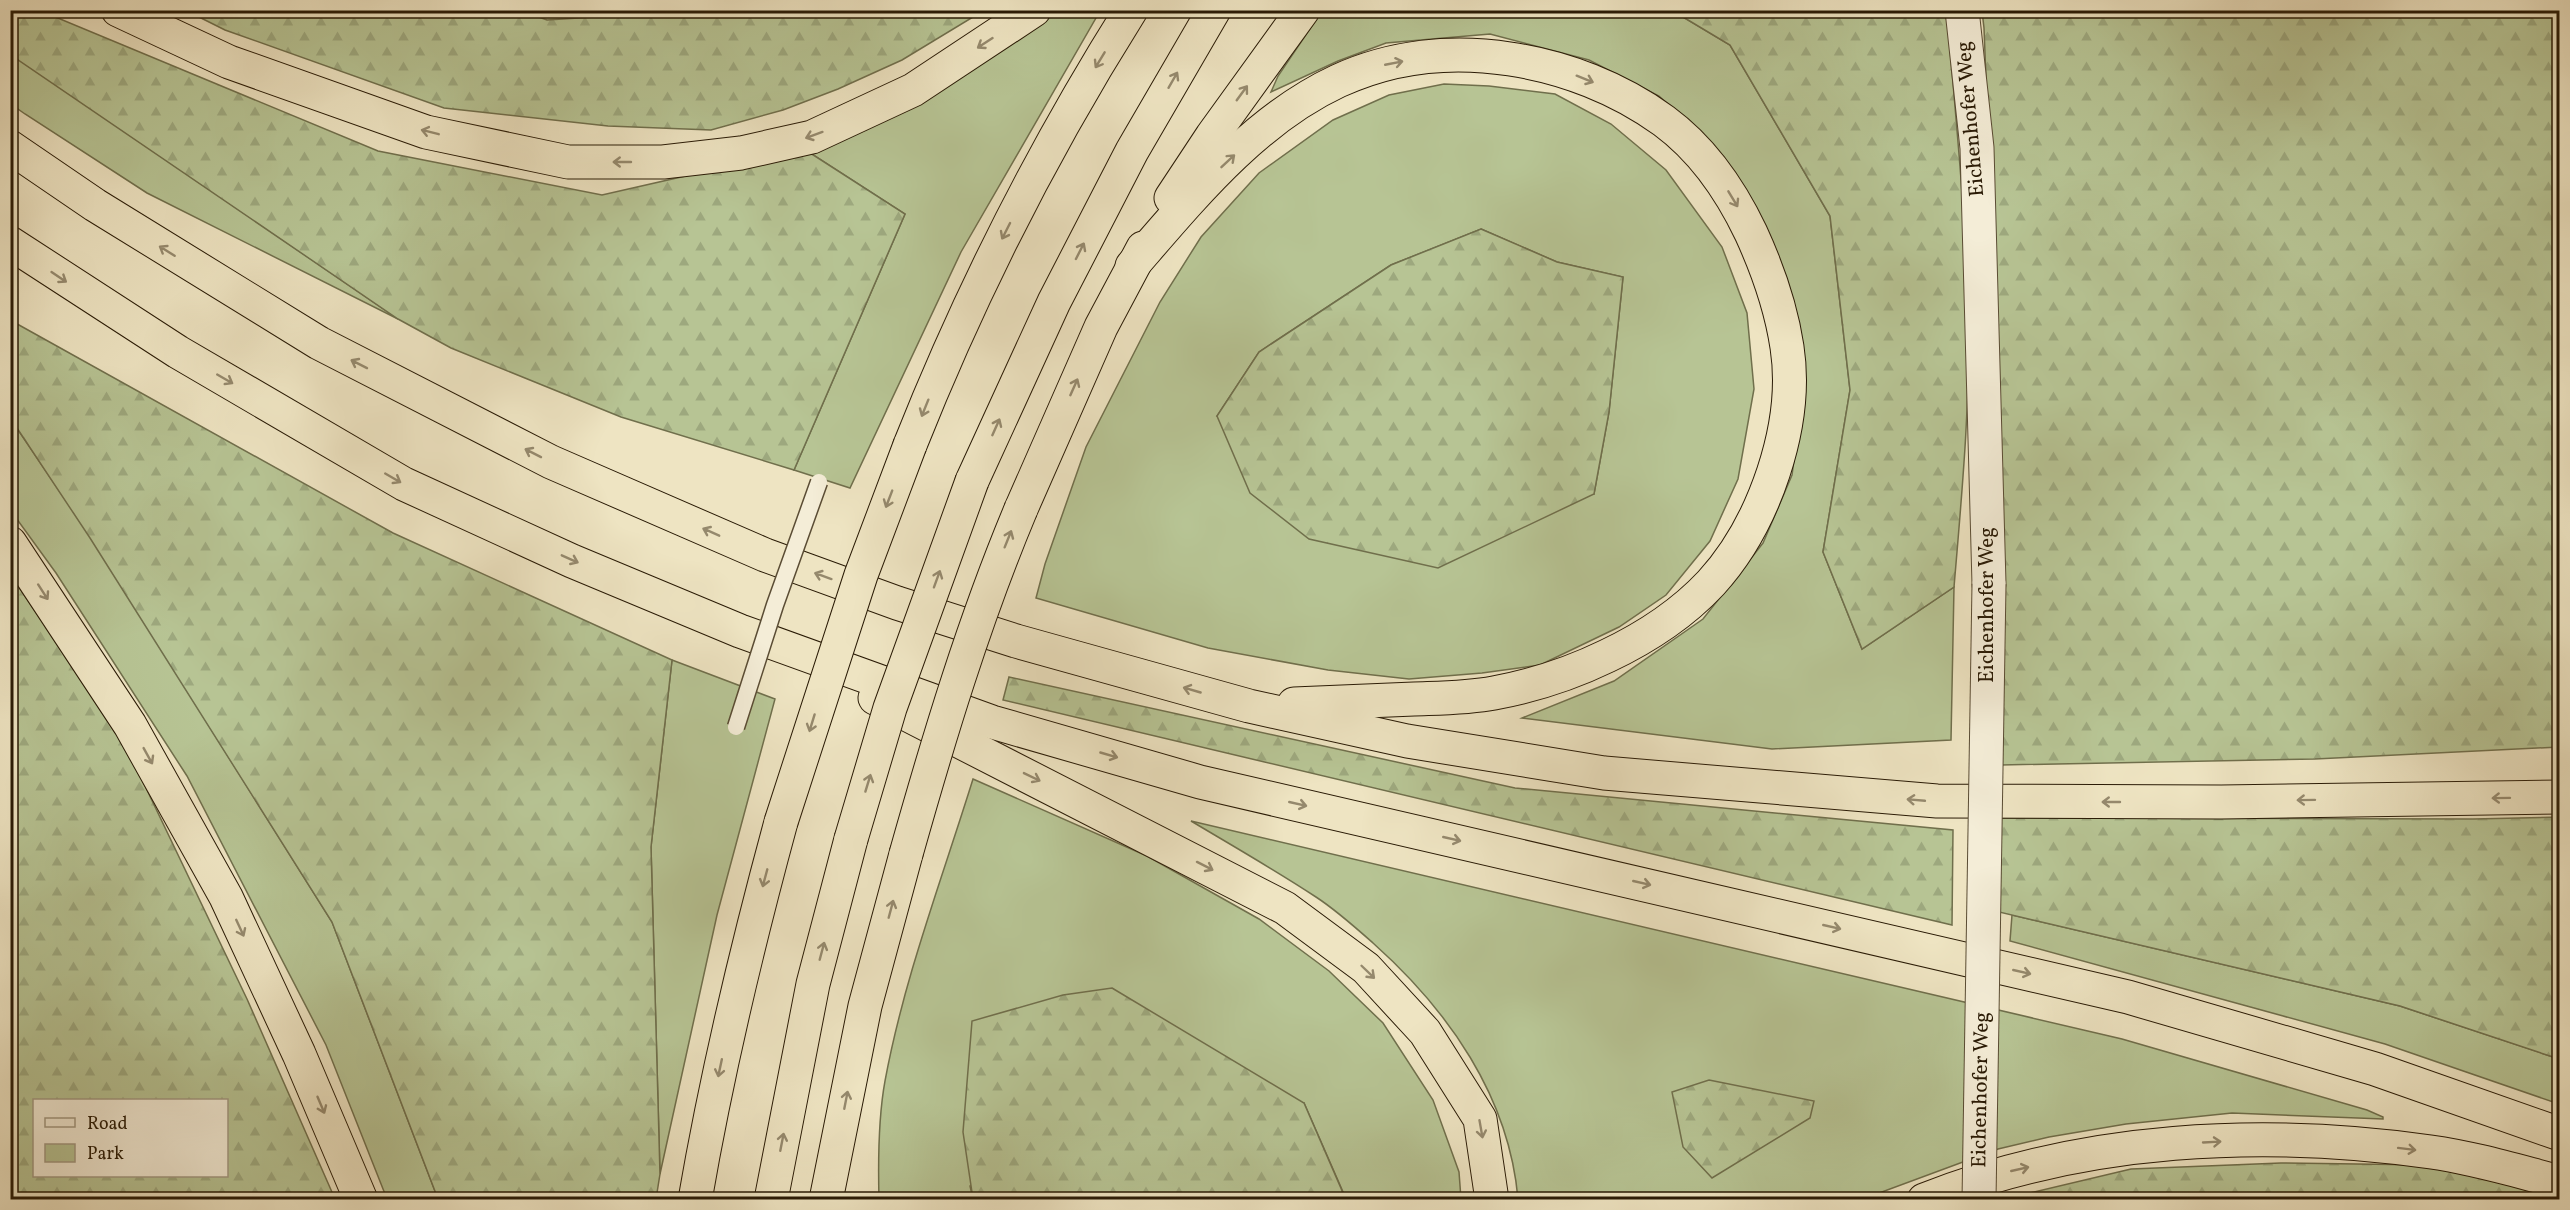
<svg xmlns="http://www.w3.org/2000/svg" width="2570" height="1210" viewBox="0 0 2570 1210" font-family="Vollkorn,serif">
<style>
.green{fill:#b7c494;stroke:#706f4c;stroke-width:1.5;fill-rule:evenodd}
.forest{fill:url(#forest-firs);stroke:#706f4c;stroke-width:1.5;fill-rule:evenodd}
.lines{fill:none;stroke-linecap:round;stroke-linejoin:round}
.minor-casing{stroke:#5a4c34;stroke-width:35}
.motorway-casing{stroke:#291a05;stroke-width:35}
.minor{stroke:#f4edd7;stroke-width:33}
.motorway{stroke:#eee4c2;stroke-width:33}
.service-bridge-casing{stroke:#5a4c34;stroke-width:19;stroke-linecap:butt}
.minor-bridge-casing{stroke:#5a4c34;stroke-width:35;stroke-linecap:butt}
.motorway-bridge-casing{stroke:#291a05;stroke-width:35;stroke-linecap:butt}
.service-bridge{stroke:#f4edd7;stroke-width:16}
.minor-bridge{stroke:#f4edd7;stroke-width:33}
.motorway-bridge{stroke:#eee4c2;stroke-width:33}
.oneway{stroke:#95896d}
.labels{text-anchor:middle;dominant-baseline:central;stroke-width:4.5;stroke-linejoin:round;paint-order:stroke}
.street-label{font-size:21px;fill:#291a05;stroke:#f4edd7}
</style>
<defs>
<pattern id="forest-firs" width="22" height="20" patternUnits="userSpaceOnUse" patternTransform="scale(1.5)"><rect width="22" height="20" fill="#b7c494"/><path d="M5 1l3.5 6h-7zM16 11l3.5 6h-7z" fill="#9da87e"/></pattern>
</defs>
<rect width="100%" height="100%" fill="#eee4c2"/>
<filter id="stains"><feTurbulence type="fractalNoise" baseFrequency=".00333" numOctaves="4"/><feColorMatrix values="0 0 0 0 .2 0 0 0 0 .09 0 0 0 0 .02 0 0 0 .5 -.17"/></filter>
<radialGradient id="worn" r=".72"><stop offset=".6" stop-color="#630" stop-opacity="0"/><stop offset="1" stop-color="#630" stop-opacity=".3"/></radialGradient>
<g class="green">
<polygon points="509,11 713,11 540,24"/>
<polygon points="1054,11 1100,11 961,252 850,488 794,470 905,214 804,149 1019,39"/>
<polygon points="1322,11 1673,11 1730,45 1830,216 1850,390 1823,552 1862,649 1954,587 1951,740 1772,749 1522,718 1614,681 1703,619 1763,543 1792,475 1802,400 1713,145 1659,96 1589,60 1490,34 1386,43 1338,61 1271,92 1278,76"/>
<polygon points="11,53 398,319 147,193 25,114 11,104"/>
<path d="M1444,84L1489,86L1555,94L1611,124L1666,170L1722,247L1747,313L1754,389L1738,479L1710,541L1666,595L1619,627L1540,665L1482,673L1409,679L1328,670L1208,648L1036,598L1045,564L1086,447L1160,302L1201,237L1259,173L1333,120L1389,95ZM1481,229L1557,262L1623,277L1609,412L1594,494L1217,416L1259,352L1391,265Z"/>
<polygon points="10,418 92,539 332,922 438,1199 387,1199 326,1045 187,776 56,573 11,511"/>
<polygon points="672,660 775,699 717,915 660,1174 651,847"/>
<path d="M973,779L1147,856L1259,919L1329,971L1383,1023L1433,1100L1459,1172L1461,1199H1343V1192L1304,1103L970,1186L973,1199L879,1200C878,1161 878,1119 885,1081C904,978 942,879 973,779Z"/>
<path d="M1191,821L2122,1039L2367,1110L2383,1117V1119L2232,1113L2126,1124L2049,1137L1998,1149L1863,1199H1518C1509,1096 1448,1010 1373,943C1355,927 1336,910 1316,897C1275,870 1233,846 1191,821Z"/>
<polygon points="2012,915 2400,1006 2559,1059 2559,1104 2385,1044 2010,941"/>
</g>
<g class="forest">
<polygon points="11,11 41,11 378,151 602,195 804,149 905,214 794,470 621,417 451,348 398,319 11,55"/>
<polygon points="522,11 547,20 705,10 983,11 902,60 838,89 783,110 711,130 608,126 444,108 225,30 187,11"/>
<path d="M1673,11H1945L1948,26C1956,119 1965,211 1968,304C1971,398 1962,493 1954,587L1862,649L1823,552L1850,390L1830,216L1730,45Z"/>
<polygon points="1982,11 2559,11 2559,747 2315,759 2001,765 2000,435 1984,28"/>
<polygon points="1481,229 1557,262 1623,277 1609,412 1594,494 1438,568 1309,539 1250,493 1217,416 1259,352 1391,265"/>
<polygon points="10,320 393,533 672,660 651,847 660,1174 656,1199 438,1199 332,922 90,538 11,419"/>
<path d="M10,574L124,742L247,999L335,1199H11ZM34,1100H226V1176H34Z"/>
<polygon points="1009,677 1515,788 1953,830 1952,925 1003,700"/>
<polygon points="2559,817 2559,1059 2400,1006 1999,912 2001,818 2473,819"/>
<polygon points="1112,988 1304,1103 1343,1193 1343,1199 973,1199 963,1132 972,1021 1063,995"/>
<polygon points="1709,1080 1814,1101 1810,1118 1712,1178 1683,1147 1672,1092"/>
<polygon points="2281,1163 2428,1165 2550,1195 2559,1200 2000,1200 2131,1169"/>
</g>
<g class="lines">
<g class="minor-casing">
<polyline id="minor" points="1962,10 1977,148 1989,584"/>
</g>
<g class="motorway-casing">
<g id="motorway">
<polyline points="118,10 229,62 426,132 568,162 663,162 741,153 812,137 913,90 1034,10"/>
<polyline points="10,147 95,205 319,343 551,462 765,555 897,603 1016,641 1249,706 1407,741 1604,773 1937,801 2221,802 2560,797"/>
<polyline points="1171,198 1212,136 1303,10"/>
<polyline points="10,243 178,352 404,484 572,561 740,631 992,722 1200,782 2128,997 2375,1069 2560,1134"/>
<path d="M1132,266C1192,197 1254,120 1338,81C1392,56 1452,50 1510,59C1564,67 1619,88 1664,121C1702,149 1731,191 1751,233C1768,270 1781,307 1787,347C1799,425 1764,525 1711,583C1682,614 1645,638 1607,656C1572,673 1532,686 1494,693C1468,698 1440,698 1414,699C1374,701 1334,702 1294,704"/>
<path d="M910,445C970,294 1044,148 1131,10"/>
<polyline points="972,481 1054,302 1132,151 1214,10"/>
<polyline points="1021,509 1101,327 1143,248"/>
<polyline points="10,543 130,725 226,897 299,1054 361,1200"/>
<polyline points="875,698 1285,908 1366,968 1425,1032 1480,1119 1492,1200"/>
<path d="M695,1200C717,1072 747,947 781,822"/>
<polyline points="771,1200 813,984 851,839"/>
<polyline points="826,1200 865,1006 906,854"/>
<path d="M1924,1200C2083,1137 2263,1128 2431,1152C2474,1158 2517,1171 2560,1182"/>
</g>
</g>
<use href="#minor" class="minor"/>
<use href="#motorway" class="motorway"/>
<g class="service-bridge-casing">
<polyline id="service-bridge" points="736,727 775,605 819,482"/>
</g>
<g class="minor-bridge-casing">
<polyline id="minor-bridge" points="1979,1200 1989,584"/>
</g>
<g class="motorway-bridge-casing">
<g id="motorway-bridge">
<polyline points="781,822 861,575 910,445"/>
<polyline points="851,839 890,708 972,481"/>
<path d="M906,854C939,737 974,621 1021,509"/>
</g>
</g>
<use href="#service-bridge" class="service-bridge"/>
<use href="#minor-bridge" class="minor-bridge"/>
<use href="#motorway-bridge" class="motorway-bridge"/>
</g>
<defs><path id="oneway-shaft" d="M-6 0H5M1.5-3L5.5 0L1.5 3" fill="none" stroke-width="1.6" stroke-linecap="round" stroke-linejoin="round" transform="scale(1.5)"/></defs>
<g class="oneway">
<use href="#oneway-shaft" transform="translate(985 43) rotate(147)"/>
<use href="#oneway-shaft" transform="translate(1100 60) rotate(121)"/>
<use href="#oneway-shaft" transform="translate(1394 63) rotate(-11)"/>
<use href="#oneway-shaft" transform="translate(1585 79) rotate(22)"/>
<use href="#oneway-shaft" transform="translate(1173 80) rotate(-60)"/>
<use href="#oneway-shaft" transform="translate(1242 93) rotate(-54)"/>
<use href="#oneway-shaft" transform="translate(430 132) rotate(-166)"/>
<use href="#oneway-shaft" transform="translate(814 135) rotate(160)"/>
<use href="#oneway-shaft" transform="translate(1228 161) rotate(-43)"/>
<use href="#oneway-shaft" transform="translate(622 162) rotate(-180)"/>
<use href="#oneway-shaft" transform="translate(1733 199) rotate(59)"/>
<use href="#oneway-shaft" transform="translate(1006 231) rotate(117)"/>
<use href="#oneway-shaft" transform="translate(167 251) rotate(-148)"/>
<use href="#oneway-shaft" transform="translate(1080 251) rotate(-63)"/>
<use href="#oneway-shaft" transform="translate(59 277) rotate(34)"/>
<use href="#oneway-shaft" transform="translate(359 364) rotate(-153)"/>
<use href="#oneway-shaft" transform="translate(225 379) rotate(30)"/>
<use href="#oneway-shaft" transform="translate(1074 387) rotate(-66)"/>
<use href="#oneway-shaft" transform="translate(925 408) rotate(112)"/>
<use href="#oneway-shaft" transform="translate(996 427) rotate(-66)"/>
<use href="#oneway-shaft" transform="translate(533 453) rotate(-153)"/>
<use href="#oneway-shaft" transform="translate(393 478) rotate(30)"/>
<use href="#oneway-shaft" transform="translate(889 499) rotate(111)"/>
<use href="#oneway-shaft" transform="translate(711 532) rotate(-156)"/>
<use href="#oneway-shaft" transform="translate(1008 539) rotate(-68)"/>
<use href="#oneway-shaft" transform="translate(570 559) rotate(24)"/>
<use href="#oneway-shaft" transform="translate(823 576) rotate(-160)"/>
<use href="#oneway-shaft" transform="translate(937 579) rotate(-70)"/>
<use href="#oneway-shaft" transform="translate(43 592) rotate(57)"/>
<use href="#oneway-shaft" transform="translate(1192 690) rotate(-164)"/>
<use href="#oneway-shaft" transform="translate(812 723) rotate(107)"/>
<use href="#oneway-shaft" transform="translate(1109 755) rotate(16)"/>
<use href="#oneway-shaft" transform="translate(148 756) rotate(61)"/>
<use href="#oneway-shaft" transform="translate(1032 777) rotate(26)"/>
<use href="#oneway-shaft" transform="translate(868 783) rotate(-73)"/>
<use href="#oneway-shaft" transform="translate(2501 798) rotate(179)"/>
<use href="#oneway-shaft" transform="translate(1916 800) rotate(-175)"/>
<use href="#oneway-shaft" transform="translate(2306 800) rotate(179)"/>
<use href="#oneway-shaft" transform="translate(2111 802) rotate(-180)"/>
<use href="#oneway-shaft" transform="translate(1298 804) rotate(13)"/>
<use href="#oneway-shaft" transform="translate(1452 839) rotate(13)"/>
<use href="#oneway-shaft" transform="translate(1205 866) rotate(27)"/>
<use href="#oneway-shaft" transform="translate(765 878) rotate(105)"/>
<use href="#oneway-shaft" transform="translate(1642 883) rotate(13)"/>
<use href="#oneway-shaft" transform="translate(891 909) rotate(-75)"/>
<use href="#oneway-shaft" transform="translate(1832 927) rotate(13)"/>
<use href="#oneway-shaft" transform="translate(240 928) rotate(65)"/>
<use href="#oneway-shaft" transform="translate(822 951) rotate(-75)"/>
<use href="#oneway-shaft" transform="translate(1368 972) rotate(44)"/>
<use href="#oneway-shaft" transform="translate(2022 972) rotate(13)"/>
<use href="#oneway-shaft" transform="translate(720 1068) rotate(102)"/>
<use href="#oneway-shaft" transform="translate(846 1100) rotate(-79)"/>
<use href="#oneway-shaft" transform="translate(321 1105) rotate(67)"/>
<use href="#oneway-shaft" transform="translate(1481 1129) rotate(80)"/>
<use href="#oneway-shaft" transform="translate(782 1142) rotate(-79)"/>
<use href="#oneway-shaft" transform="translate(2212 1142) rotate(-3)"/>
<use href="#oneway-shaft" transform="translate(2407 1149) rotate(7)"/>
<use href="#oneway-shaft" transform="translate(2020 1169) rotate(-13)"/>
</g>
<g class="labels">
<g class="street-label">
<text transform="translate(1971 119) rotate(-95)">Eichenhofer Weg</text>
<text transform="translate(1987 605) rotate(-90)">Eichenhofer Weg</text>
<text transform="translate(1981 1090) rotate(-89)">Eichenhofer Weg</text>
</g>
</g>
<rect width="2570" height="1210" fill="none" stroke="#eee4c2" stroke-width="36"/>
<rect x="12" y="12" width="2546" height="1186" fill="none" stroke="#291a05" stroke-width="3"/>
<rect x="18" y="18" width="2534" height="1174" fill="none" stroke="#291a05" stroke-width="1.5"/>
<rect x="33" y="1099" width="195" height="78" fill="#f4edd7" stroke="#a39983" stroke-width="1.5"/>
<rect x="45" y="1118" width="30" height="9" fill="#f4edd7" stroke="#a39983" stroke-width="1.5"/>
<text x="87" y="1129" font-size="18" fill="#291a05">Road</text>
<rect x="45" y="1144" width="30" height="18" fill="#b7c494" stroke="#a39983" stroke-width="1.5"/>
<text x="87" y="1159" font-size="18" fill="#291a05">Park</text>
<rect width="100%" height="100%" filter="url(#stains)"/>
<rect width="100%" height="100%" fill="url(#worn)"/>
</svg>
